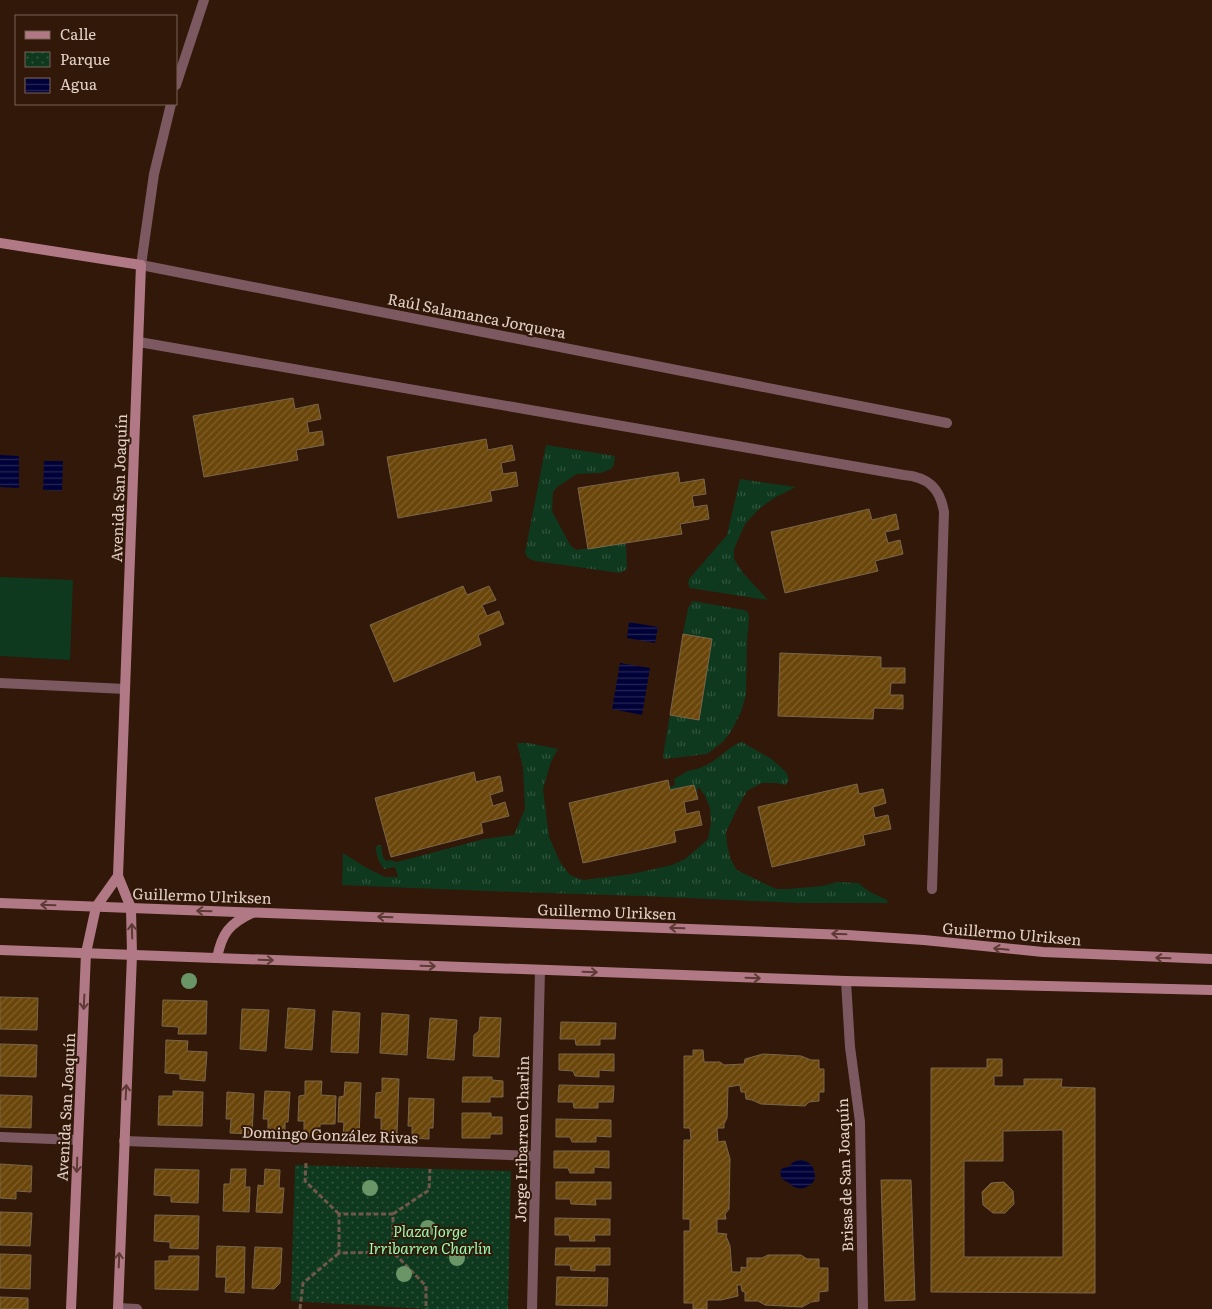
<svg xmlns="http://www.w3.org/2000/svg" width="1212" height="1309" viewBox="0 0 1212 1309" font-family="Literata,serif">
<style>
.grass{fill:url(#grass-tufts)}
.park{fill:url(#park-dots)}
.garden{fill:#0e391e}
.water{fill:url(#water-rules)}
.building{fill:url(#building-hatch);stroke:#7a664b;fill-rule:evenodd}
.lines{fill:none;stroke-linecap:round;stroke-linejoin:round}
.path{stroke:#6f584a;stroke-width:3;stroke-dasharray:5 2.5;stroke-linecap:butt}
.lane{stroke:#7c5961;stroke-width:10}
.street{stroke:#7c5961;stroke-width:10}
.secondary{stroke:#b17986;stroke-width:10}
.tree{fill:#699567}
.oneway{stroke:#5e3a34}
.labels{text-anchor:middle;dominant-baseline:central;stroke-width:4;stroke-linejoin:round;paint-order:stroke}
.street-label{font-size:15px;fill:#e4d2c8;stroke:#311808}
.park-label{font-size:15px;font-style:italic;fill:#97fbb4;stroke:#311808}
</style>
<defs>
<pattern id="grass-tufts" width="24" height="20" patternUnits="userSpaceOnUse" patternTransform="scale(1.25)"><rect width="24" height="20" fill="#0e391e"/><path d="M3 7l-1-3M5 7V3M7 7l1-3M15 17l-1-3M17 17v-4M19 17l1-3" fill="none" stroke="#31553d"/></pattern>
<pattern id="park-dots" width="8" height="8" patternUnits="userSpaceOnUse" patternTransform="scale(1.25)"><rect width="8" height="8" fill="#0e391e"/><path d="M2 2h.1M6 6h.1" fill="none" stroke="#31553d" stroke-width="1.8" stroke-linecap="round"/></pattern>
<pattern id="water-rules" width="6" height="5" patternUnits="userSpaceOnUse" patternTransform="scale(1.25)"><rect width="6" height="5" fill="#000138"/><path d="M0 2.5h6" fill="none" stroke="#252553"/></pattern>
<pattern id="building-hatch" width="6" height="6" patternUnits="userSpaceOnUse" patternTransform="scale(1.25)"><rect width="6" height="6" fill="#6a460a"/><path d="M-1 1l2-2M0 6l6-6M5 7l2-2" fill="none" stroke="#7f602c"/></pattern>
</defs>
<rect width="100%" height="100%" fill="#311808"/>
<g class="grass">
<polygon points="546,445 615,456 614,465 611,469 601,473 577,474 557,487 553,492 552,511 570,545 576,550 626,543 627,569 620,573 535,561 528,558 525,553"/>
<polygon points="740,479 796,487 774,498 759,509 745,524 734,549 734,559 743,573 768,600 690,588 688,583 689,579 727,535"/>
<polygon points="693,601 744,610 748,612 749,618 747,641 746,695 741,712 732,730 723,742 707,754 664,759 663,755 670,715 699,720 712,640 683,634 688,608"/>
<path d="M742,742L773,760L787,773L789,781L785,785L776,783H762L747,791L737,809L726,832L727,844L730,858L737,870L776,889H787L823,886L837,882L858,883L870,892L887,900L888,903H799L643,896L487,891L342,885L343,853L365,867L385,877H398L395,867L384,869C378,861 376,855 376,846L381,845L383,857L386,861L390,860L397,862L484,839L514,835L525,809L523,767L517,743H528L558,749L551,762L543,789L549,837L560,862L570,875L583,880L632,874L672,865L685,859L698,848L708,839L711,822L710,808L705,796L699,787L696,792L694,785L670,790V787L675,785L674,779C679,777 683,773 688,771C696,769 702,768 710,763C721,757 730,745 742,742Z"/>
</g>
<polygon class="park" points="295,1165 511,1171 508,1309 428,1309 291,1301"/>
<polygon class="garden" points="0,577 73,580 70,660 0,656"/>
<g class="water">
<polygon points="0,455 19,456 19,488 0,487"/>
<polygon points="44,461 63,461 62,491 43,490"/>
<polygon points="629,622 658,627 655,643 627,638"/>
<polygon points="620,663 650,668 642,715 612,709"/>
<path d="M801,1160C812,1162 815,1168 815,1179C809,1190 796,1192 788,1182C782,1180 781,1178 780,1171L783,1168L789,1167C792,1162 795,1161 801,1160Z"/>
</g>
<g class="building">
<polygon points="293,398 295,409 318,404 321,419 307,422 309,433 322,431 324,445 296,450 298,460 204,477 193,416"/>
<polygon points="486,439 488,450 512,445 515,460 501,463 503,474 516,472 518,486 490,491 492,501 398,518 387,457"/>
<polygon points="678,472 680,483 704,479 706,494 692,496 694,507 707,505 709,519 680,524 682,534 588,549 578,488"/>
<polygon points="869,509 872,520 896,514 899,529 885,532 888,543 900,540 903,554 875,561 878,571 785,593 771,532"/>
<polygon points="463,586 467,595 489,586 496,600 482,605 487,616 499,611 504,624 478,635 481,645 394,682 370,625"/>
<polygon points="683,634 712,639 699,720 670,715"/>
<polygon points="780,653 881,657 881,668 905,668 905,683 891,683 890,695 903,695 903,709 874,708 873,719 778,716"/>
<polygon points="474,772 476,782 500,776 503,791 490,795 493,806 505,802 509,816 481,823 483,833 391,857 375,798"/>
<polygon points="668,780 670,790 694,785 698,799 684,802 686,814 699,811 702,825 674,831 676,842 583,863 569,803"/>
<polygon points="857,784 859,794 883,789 886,803 873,807 875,818 888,815 891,829 863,835 865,845 772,867 758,807"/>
<polygon points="0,997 38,998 37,1030 0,1029"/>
<polygon points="163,1000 207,1001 206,1034 178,1034 179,1027 162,1026"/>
<polygon points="288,1008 315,1010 312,1050 285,1048"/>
<polygon points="242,1009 269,1010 266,1051 240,1049"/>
<polygon points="333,1011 360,1013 358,1053 331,1052"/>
<polygon points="382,1013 409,1015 407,1055 380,1053"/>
<polygon points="480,1017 501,1018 499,1057 473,1056 474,1035 479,1031"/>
<polygon points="430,1018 457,1020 454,1060 427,1058"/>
<polygon points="561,1022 616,1023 615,1039 600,1039 600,1045 576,1045 575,1039 560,1039"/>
<polygon points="166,1040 188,1041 187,1051 207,1052 205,1081 180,1079 180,1074 165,1073"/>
<polygon points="0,1044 37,1045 36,1077 0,1076"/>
<polygon points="693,1050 703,1050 704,1062 720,1062 724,1065 744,1064 745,1059 763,1054 801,1056 811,1060 819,1060 819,1069 824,1069 824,1092 819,1092 819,1101 809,1102 805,1106 761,1104 752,1100 746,1099 745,1092 741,1092 740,1085 728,1087 727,1118 724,1124 724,1128 717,1128 718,1142 725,1141 730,1159 729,1209 725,1214 726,1219 717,1219 717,1233 727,1234 726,1236 730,1246 732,1272 741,1272 741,1267 747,1268 747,1258 762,1258 768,1255 801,1255 807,1259 819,1259 819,1268 828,1268 828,1291 819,1292 819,1301 811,1302 802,1307 765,1305 758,1301 745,1301 745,1292 742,1291 741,1285 737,1285 738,1296 721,1300 707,1300 707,1309 693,1309 693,1303 684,1303 684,1231 690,1231 690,1219 683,1219 684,1140 691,1140 690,1128 684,1128 684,1056 693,1056"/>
<polygon points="559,1054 614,1054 614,1071 599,1070 599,1077 575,1076 573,1071 559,1070"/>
<path d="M987,1059H1002V1076H994V1086H1024V1079H1062L1061,1087L1095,1088V1293L931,1292V1068H987ZM1063,1130V1257H964V1161H1003V1131Z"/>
<polygon points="463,1077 492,1077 492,1080 503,1081 503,1097 490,1097 490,1102 462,1102"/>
<polygon points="382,1078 399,1079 397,1134 381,1133 381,1118 375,1118 376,1093 382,1092"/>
<polygon points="305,1081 322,1081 321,1095 336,1096 335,1124 320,1124 320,1136 304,1136 304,1121 298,1121 299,1096 305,1095"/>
<polygon points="345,1082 361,1083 359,1138 343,1137 344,1122 338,1122 339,1097 344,1096"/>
<polygon points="559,1085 614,1086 613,1102 598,1102 598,1108 574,1108 573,1102 558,1102"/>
<polygon points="173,1091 203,1092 202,1126 158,1125 159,1096 173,1096"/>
<polygon points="265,1091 290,1092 288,1122 285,1122 285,1132 268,1132 268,1119 263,1119"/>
<polygon points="227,1092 254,1094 252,1134 230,1133 231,1119 226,1119"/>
<polygon points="0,1095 32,1096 31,1128 0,1127"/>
<polygon points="409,1098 434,1099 433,1128 429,1128 429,1139 412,1138 412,1126 408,1126"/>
<polygon points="462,1113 491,1113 491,1117 502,1117 502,1134 490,1134 490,1138 462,1138"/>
<polygon points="556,1119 611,1120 611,1137 596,1136 596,1142 572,1142 570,1137 556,1137"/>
<polygon points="554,1151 609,1151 609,1168 594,1167 594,1173 570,1173 568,1168 554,1168"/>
<polygon points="0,1164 32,1166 31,1192 16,1191 16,1199 0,1198"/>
<polygon points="155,1169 199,1170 198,1203 171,1202 171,1196 154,1195"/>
<polygon points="231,1169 246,1169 245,1187 250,1187 249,1212 223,1211 224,1184 230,1184"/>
<polygon points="265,1169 280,1170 279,1188 284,1188 282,1213 256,1212 258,1185 264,1186"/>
<polygon points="881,1180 911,1180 915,1300 885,1301"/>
<polygon points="556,1182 611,1182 611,1199 595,1199 596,1205 571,1204 570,1199 556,1199"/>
<polygon points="1004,1182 1013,1191 1014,1204 1005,1213 993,1213 983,1205 982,1192 991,1183"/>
<polygon points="0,1212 32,1213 30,1246 0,1245"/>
<polygon points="155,1215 199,1216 198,1249 170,1248 170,1242 154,1241"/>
<polygon points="555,1218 610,1219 610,1235 594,1235 595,1241 570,1241 569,1235 555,1235"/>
<polygon points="217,1246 245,1247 244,1293 225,1292 226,1277 216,1277"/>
<polygon points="255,1247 282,1248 280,1283 274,1289 252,1288"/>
<polygon points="556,1248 610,1248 610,1265 595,1265 595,1271 571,1270 570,1265 555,1265"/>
<polygon points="0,1254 31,1255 30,1289 0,1288"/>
<polygon points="169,1256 199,1256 198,1290 155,1289 155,1261 169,1261"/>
<polygon points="557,1277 608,1278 607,1306 556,1305"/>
<polygon points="0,1297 28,1298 28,1309 0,1309"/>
</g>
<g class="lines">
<g class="path">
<polyline points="306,1163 305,1181 339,1214"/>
<polyline points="393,1214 429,1190 430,1169"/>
<polyline points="393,1252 339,1253 339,1214 393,1214 393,1252 426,1286 426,1309"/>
<polyline points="300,1309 303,1283 339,1253"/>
</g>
<g class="lane">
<path d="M139,342L904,475C928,477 940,488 944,512L932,889"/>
<polyline points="0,683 125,689"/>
<polyline points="846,981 850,1047 860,1122 863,1309"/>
</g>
<g class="street">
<polyline points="176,85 204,0"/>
<polyline points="171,104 154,174 141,265 947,423"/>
<polyline points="0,1137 78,1140"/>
<polyline points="124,1141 535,1156"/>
<polyline points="118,1308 137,1309"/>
<polyline points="532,1309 540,970"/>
</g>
<g class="secondary">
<polyline points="0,243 141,265 118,876 131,908 132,955 118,1309"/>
<polyline points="0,903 847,935 924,940 1043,952 1212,959"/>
<polyline points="0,950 846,981 1212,990"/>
<path d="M217,958C222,933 229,924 252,913"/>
<polyline points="71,1309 86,953 96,907 118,876"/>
</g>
</g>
<g class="tree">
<circle cx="189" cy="981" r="8"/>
<circle cx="370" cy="1188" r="8"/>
<circle cx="428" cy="1228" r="8"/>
<circle cx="457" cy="1258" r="8"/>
<circle cx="404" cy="1274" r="8"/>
</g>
<defs><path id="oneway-shaft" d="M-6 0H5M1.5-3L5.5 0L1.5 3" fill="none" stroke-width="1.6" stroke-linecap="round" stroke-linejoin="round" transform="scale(1.25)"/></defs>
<g class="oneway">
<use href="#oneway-shaft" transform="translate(48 905) rotate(-178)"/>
<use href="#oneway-shaft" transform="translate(204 911) rotate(-178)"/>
<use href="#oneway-shaft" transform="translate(385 917) rotate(-178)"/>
<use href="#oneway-shaft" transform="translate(677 928) rotate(-178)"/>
<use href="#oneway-shaft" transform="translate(132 931) rotate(-92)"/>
<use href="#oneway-shaft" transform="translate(839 934) rotate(-178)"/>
<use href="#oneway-shaft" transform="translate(1001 949) rotate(-174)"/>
<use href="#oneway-shaft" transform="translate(1163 958) rotate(-178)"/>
<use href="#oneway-shaft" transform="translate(266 960) rotate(2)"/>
<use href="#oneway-shaft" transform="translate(428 966) rotate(2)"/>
<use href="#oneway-shaft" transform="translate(590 972) rotate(2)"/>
<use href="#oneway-shaft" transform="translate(753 978) rotate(2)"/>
<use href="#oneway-shaft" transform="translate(84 1002) rotate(93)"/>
<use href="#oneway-shaft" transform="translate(126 1092) rotate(-87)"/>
<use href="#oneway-shaft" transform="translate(77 1165) rotate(92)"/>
<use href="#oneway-shaft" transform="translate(119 1260) rotate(-88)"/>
</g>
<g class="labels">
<g class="street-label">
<text transform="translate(477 315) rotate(11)">Raúl Salamanca Jorquera</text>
<text transform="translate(118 488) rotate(-88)">Avenida San Joaquín</text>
<text transform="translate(202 895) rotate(2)">Guillermo Ulriksen</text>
<text transform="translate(607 911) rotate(2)">Guillermo Ulriksen</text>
<text transform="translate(1012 933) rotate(5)">Guillermo Ulriksen</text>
<text transform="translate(65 1107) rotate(-87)">Avenida San Joaquín</text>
<text transform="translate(330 1134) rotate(2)">Domingo González Rivas</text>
<text transform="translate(521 1139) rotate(-89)">Jorge Iribarren Charlin</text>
<text transform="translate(844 1175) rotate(-92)">Brisas de San Joaquín</text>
</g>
<g class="park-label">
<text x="430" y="1230">Plaza Jorge<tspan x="430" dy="17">Irribarren Charlín</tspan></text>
</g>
</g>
<rect x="15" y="15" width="162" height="90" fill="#311808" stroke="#796255"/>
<rect x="25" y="31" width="25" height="8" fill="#b17986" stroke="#796255"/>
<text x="60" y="40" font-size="15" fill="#e4d2c8">Calle</text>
<rect x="25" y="52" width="25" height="15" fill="url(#park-dots)" stroke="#796255"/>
<text x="60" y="65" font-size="15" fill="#e4d2c8">Parque</text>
<rect x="25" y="78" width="25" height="15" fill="url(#water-rules)" stroke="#796255"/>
<text x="60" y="90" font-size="15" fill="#e4d2c8">Agua</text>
</svg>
